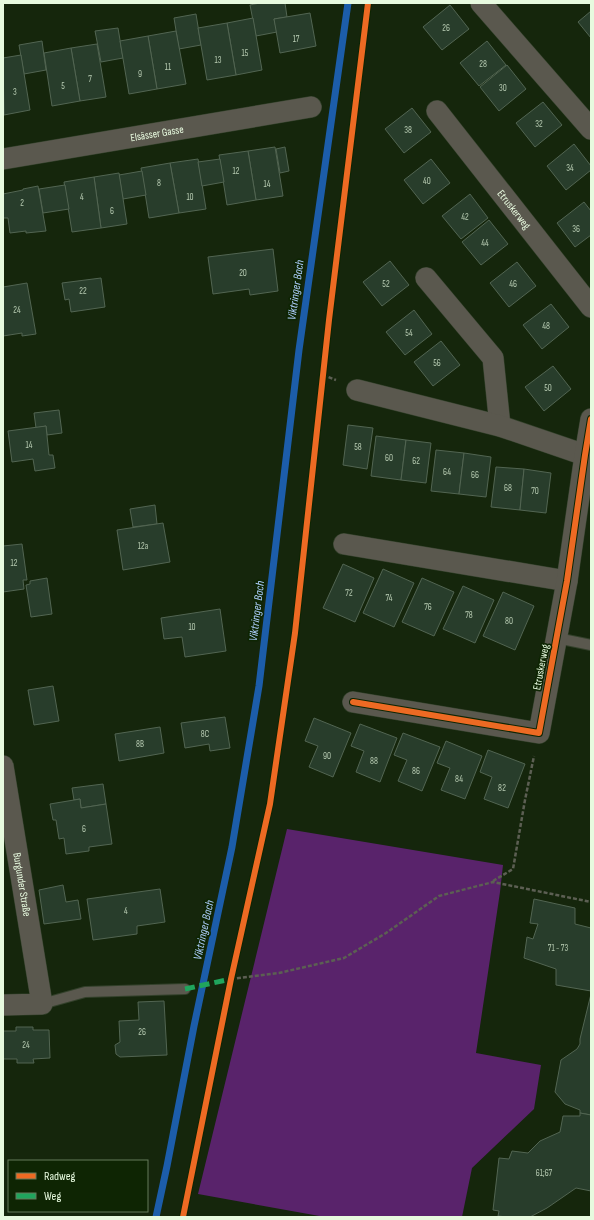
<svg xmlns="http://www.w3.org/2000/svg" width="594" height="1220" viewBox="0 0 594 1220" font-family="'Sofia Sans Condensed',sans-serif">
<style>
.green{fill:#59236b}
.lines{fill:none;stroke-linecap:round;stroke-linejoin:round}
.stream{stroke:#1c5daa;stroke-width:7}
.building{fill:#283d2b;stroke:#526552}
.service-casing{stroke:#33412b;stroke-width:12}
.minor-casing{stroke:#33412b;stroke-width:22}
.path{stroke:#5c5f53;stroke-width:2.5;stroke-dasharray:4 2;stroke-linecap:butt}
.service{stroke:#5a584e;stroke-width:10}
.minor{stroke:#5a584e;stroke-width:21}
.quiet{stroke:#20a55d;stroke-width:5;stroke-dasharray:10 5;stroke-linecap:butt}
.cycleway-casing{stroke:#0e2503;stroke-width:8}
.cycleway{stroke:#ed6a23;stroke-width:6}
.labels{text-anchor:middle;dominant-baseline:central;stroke-width:3.5;stroke-linejoin:round;paint-order:stroke}
.number-label{font-size:9px;fill:#b7cbb2}
.street-label{font-size:11px;fill:#e7fadf;stroke:#0e2503}
.water-label{font-size:12px;font-style:italic;fill:#adcdfb;stroke:#0e2503}
</style>
<rect width="100%" height="100%" fill="#15260c"/>
<polygon class="green" points="287,829 503,865 500,892 476,1053 541,1065 534,1109 472,1168 462,1217 325,1217 198,1194"/>
<g class="lines">
<polyline class="stream" points="156,1217 167,1166 194,1026 232,847 259,686 299,350 348,3"/>
</g>
<g class="building">
<polygon points="260,3 285,3 287,17 274,19 277,32 256,36 250,5"/>
<polygon points="450,5 469,29 442,50 423,27"/>
<polygon points="591,11 591,38 578,22"/>
<polygon points="310,13 316,46 280,53 274,19"/>
<polygon points="196,14 201,45 179,49 174,18"/>
<polygon points="253,18 262,70 236,75 227,23"/>
<polygon points="227,23 236,75 207,80 198,28"/>
<polygon points="118,28 123,58 101,62 95,31"/>
<polygon points="176,31 186,84 157,89 148,36"/>
<polygon points="148,36 157,89 129,94 120,41"/>
<polygon points="42,41 46,70 24,74 19,45"/>
<polygon points="487,41 506,65 479,86 460,63"/>
<polygon points="97,44 106,97 80,101 71,48"/>
<polygon points="71,48 80,101 52,106 44,53"/>
<polygon points="21,55 30,110 4,115 3,58"/>
<polygon points="507,65 526,89 499,111 480,87"/>
<polygon points="543,102 562,125 535,147 516,123"/>
<polygon points="412,108 431,132 404,153 385,129"/>
<polygon points="574,144 591,166 591,170 566,190 547,166"/>
<polygon points="275,147 283,196 256,200 248,151"/>
<polygon points="285,147 289,171 280,173 276,149"/>
<polygon points="248,151 256,200 227,205 219,155"/>
<polygon points="198,159 206,209 179,213 170,163"/>
<polygon points="220,159 224,182 202,186 198,162"/>
<polygon points="431,159 450,183 423,204 404,180"/>
<polygon points="170,163 179,213 149,218 141,168"/>
<polygon points="142,171 146,195 123,199 119,175"/>
<polygon points="119,173 127,224 101,228 94,177"/>
<polygon points="94,177 101,228 72,232 64,182"/>
<polygon points="65,185 69,209 43,213 39,189"/>
<polygon points="38,186 46,231 26,233 26,231 10,233 8,218 3,218 3,194 23,190 23,189"/>
<polygon points="470,194 488,218 461,239 442,216"/>
<polygon points="584,202 591,211 591,235 575,247 557,223"/>
<polygon points="489,220 508,244 481,265 462,242"/>
<polygon points="273,249 278,291 250,295 249,289 213,294 208,257"/>
<polygon points="390,261 409,285 382,306 363,282"/>
<polygon points="517,262 536,286 509,307 490,283"/>
<polygon points="101,278 105,307 71,312 69,299 65,300 62,283"/>
<polygon points="27,283 36,334 22,336 22,333 3,336 3,287"/>
<polygon points="551,304 569,327 542,349 523,325"/>
<polygon points="414,310 432,334 405,355 386,332"/>
<polygon points="441,341 460,365 433,386 414,362"/>
<polygon points="553,366 571,389 544,411 525,387"/>
<polygon points="59,410 62,433 47,435 46,426 36,428 34,413"/>
<polygon points="348,425 373,428 367,469 343,465"/>
<polygon points="46,426 49,455 53,455 55,468 35,471 33,459 12,462 8,431"/>
<polygon points="376,436 406,440 401,480 371,476"/>
<polygon points="406,440 431,443 426,483 401,480"/>
<polygon points="436,450 464,453 459,494 431,491"/>
<polygon points="464,453 491,457 486,497 459,494"/>
<polygon points="496,467 524,469 520,510 491,507"/>
<polygon points="524,469 551,473 546,513 520,510"/>
<polygon points="155,505 157,524 133,527 130,509"/>
<polygon points="163,523 170,562 123,570 117,530"/>
<polygon points="22,544 27,580 23,580 24,589 3,592 3,546"/>
<polygon points="343,564 374,578 355,622 323,608"/>
<polygon points="383,569 414,583 394,627 363,613"/>
<polygon points="47,578 52,614 31,617 26,585 30,584 30,581"/>
<polygon points="422,578 454,592 434,636 402,622"/>
<polygon points="463,586 494,600 475,643 443,629"/>
<polygon points="503,592 534,606 515,650 483,636"/>
<polygon points="220,609 226,651 185,657 182,637 164,639 161,618"/>
<polygon points="53,686 59,721 34,725 28,690"/>
<polygon points="225,717 230,748 210,751 209,744 185,748 181,723"/>
<polygon points="314,718 351,733 333,777 309,767 318,746 305,741"/>
<polygon points="360,724 397,738 380,782 356,772 364,751 351,746"/>
<polygon points="160,727 164,753 119,761 115,734"/>
<polygon points="403,733 440,747 422,791 398,781 407,760 394,755"/>
<polygon points="446,741 482,756 465,799 441,790 450,768 437,763"/>
<polygon points="488,750 525,764 508,808 484,799 492,777 480,772"/>
<polygon points="103,784 106,804 81,808 80,799 74,800 72,788"/>
<polygon points="80,799 81,808 106,804 112,844 89,847 89,851 66,854 64,838 59,839 56,820 53,820 50,804"/>
<polygon points="63,885 66,902 78,900 81,919 44,924 39,890"/>
<polygon points="160,889 165,922 137,926 137,934 93,940 87,899"/>
<polygon points="534,899 575,908 575,924 591,928 591,991 556,985 556,969 524,958 527,937 533,939 538,924 530,923"/>
<polygon points="591,994 591,1115 580,1113 580,1110 565,1104 555,1092 561,1060 577,1049 580,1044 580,1039"/>
<polygon points="164,1001 167,1055 120,1057 116,1054 115,1045 120,1042 119,1021 139,1020 138,1002"/>
<polygon points="16,1027 33,1027 33,1030 49,1030 50,1058 33,1059 34,1063 17,1063 17,1059 3,1059 3,1031 16,1031"/>
<polygon points="580,1113 591,1115 591,1191 576,1188 547,1208 530,1217 507,1217 498,1216 499,1211 493,1210 499,1158 509,1159 512,1151 528,1153 540,1141 560,1132 563,1116 580,1116"/>
</g>
<g class="lines">
<g class="service-casing">
<g id="service">
<polyline points="557,638 591,645"/>
<polyline points="42,1004 85,992 185,989"/>
</g>
</g>
<g class="minor-casing">
<g id="minor">
<polyline points="481,3 591,129"/>
<path id="s1" d="M437,111L591,307"/>
<path id="s2" d="M3,159L311,107"/>
<polyline points="426,278 493,358 500,426"/>
<polyline points="357,390 500,426 585,455"/>
<polyline points="344,544 567,581"/>
<polyline points="353,702 539,733 567,581 585,455 591,419"/>
<path id="s3" d="M3,766L42,1004L3,1005"/>
</g>
</g>
<g class="path">
<polyline points="323,375 336,380"/>
<polyline points="493,881 513,869 525,800 534,756"/>
<polyline points="231,979 279,973 344,958 386,933 439,896 493,882 591,902"/>
</g>
<use href="#service" class="service"/>
<use href="#minor" class="minor"/>
<polyline class="quiet" points="185,989 231,979"/>
<g class="cycleway-casing">
<g id="cycleway">
<polyline points="353,702 539,733 567,581 585,455 591,419"/>
<polyline points="183,1217 231,979 270,804 295,633 329,320 368,3"/>
</g>
</g>
<use href="#cycleway" class="cycleway"/>
</g>
<g class="labels">
<g class="number-label">
<text x="446" y="28">26</text>
<text x="296" y="39">17</text>
<text x="245" y="53">15</text>
<text x="218" y="60">13</text>
<text x="483" y="64">28</text>
<text x="168" y="67">11</text>
<text x="140" y="74">9</text>
<text x="90" y="79">7</text>
<text x="63" y="86">5</text>
<text x="503" y="88">30</text>
<text x="15" y="92">3</text>
<text x="539" y="124">32</text>
<text x="408" y="130">38</text>
<text x="570" y="168">34</text>
<text x="236" y="171">12</text>
<text x="427" y="181">40</text>
<text x="159" y="183">8</text>
<text x="267" y="184">14</text>
<text x="82" y="197">4</text>
<text x="190" y="197">10</text>
<text x="22" y="203">2</text>
<text x="112" y="211">6</text>
<text x="465" y="217">42</text>
<text x="576" y="229">36</text>
<text x="485" y="243">44</text>
<text x="243" y="273">20</text>
<text x="386" y="284">52</text>
<text x="513" y="284">46</text>
<text x="83" y="291">22</text>
<text x="17" y="310">24</text>
<text x="546" y="326">48</text>
<text x="409" y="333">54</text>
<text x="437" y="363">56</text>
<text x="548" y="388">50</text>
<text x="29" y="445">14</text>
<text x="358" y="447">58</text>
<text x="389" y="458">60</text>
<text x="416" y="461">62</text>
<text x="447" y="472">64</text>
<text x="475" y="475">66</text>
<text x="508" y="488">68</text>
<text x="535" y="491">70</text>
<text x="143" y="546">12a</text>
<text x="14" y="563">12</text>
<text x="349" y="593">72</text>
<text x="389" y="598">74</text>
<text x="428" y="607">76</text>
<text x="469" y="615">78</text>
<text x="509" y="621">80</text>
<text x="192" y="627">10</text>
<text x="205" y="734">8C</text>
<text x="140" y="744">8B</text>
<text x="327" y="756">90</text>
<text x="374" y="761">88</text>
<text x="416" y="771">86</text>
<text x="459" y="779">84</text>
<text x="502" y="788">82</text>
<text x="84" y="829">6</text>
<text x="126" y="911">4</text>
<text x="558" y="948">71 - 73</text>
<text x="142" y="1032">26</text>
<text x="26" y="1045">24</text>
<text x="544" y="1173">61;67</text>
</g>
<g class="street-label">
<text stroke="none"><textPath href="#s2" startOffset="156">Elsässer Gasse</textPath></text>
<text stroke="none"><textPath href="#s1" startOffset="125">Etruskerweg</textPath></text>
<text transform="translate(541 667) rotate(-79)">Etruskerweg</text>
<text stroke="none"><textPath href="#s3" startOffset="120">Burgunder Straße</textPath></text>
</g>
<g class="water-label">
<text transform="translate(296 290) rotate(-82)">Viktringer Bach</text>
<text transform="translate(257 611) rotate(-83)">Viktringer Bach</text>
<text transform="translate(204 930) rotate(-78)">Viktringer Bach</text>
</g>
</g>
<rect width="594" height="1220" fill="none" stroke="#e7fadf" stroke-width="8"/>
<rect x="8" y="1160" width="140" height="52" fill="#0e2503" stroke="#657a5b"/>
<rect x="16" y="1173" width="20" height="6" fill="#ed6a23" stroke="#657a5b"/>
<text x="44" y="1180" font-size="12" fill="#e7fadf">Radweg</text>
<rect x="16" y="1193" width="20" height="6" fill="#20a55d" stroke="#657a5b"/>
<text x="44" y="1200" font-size="12" fill="#e7fadf">Weg</text>
</svg>
